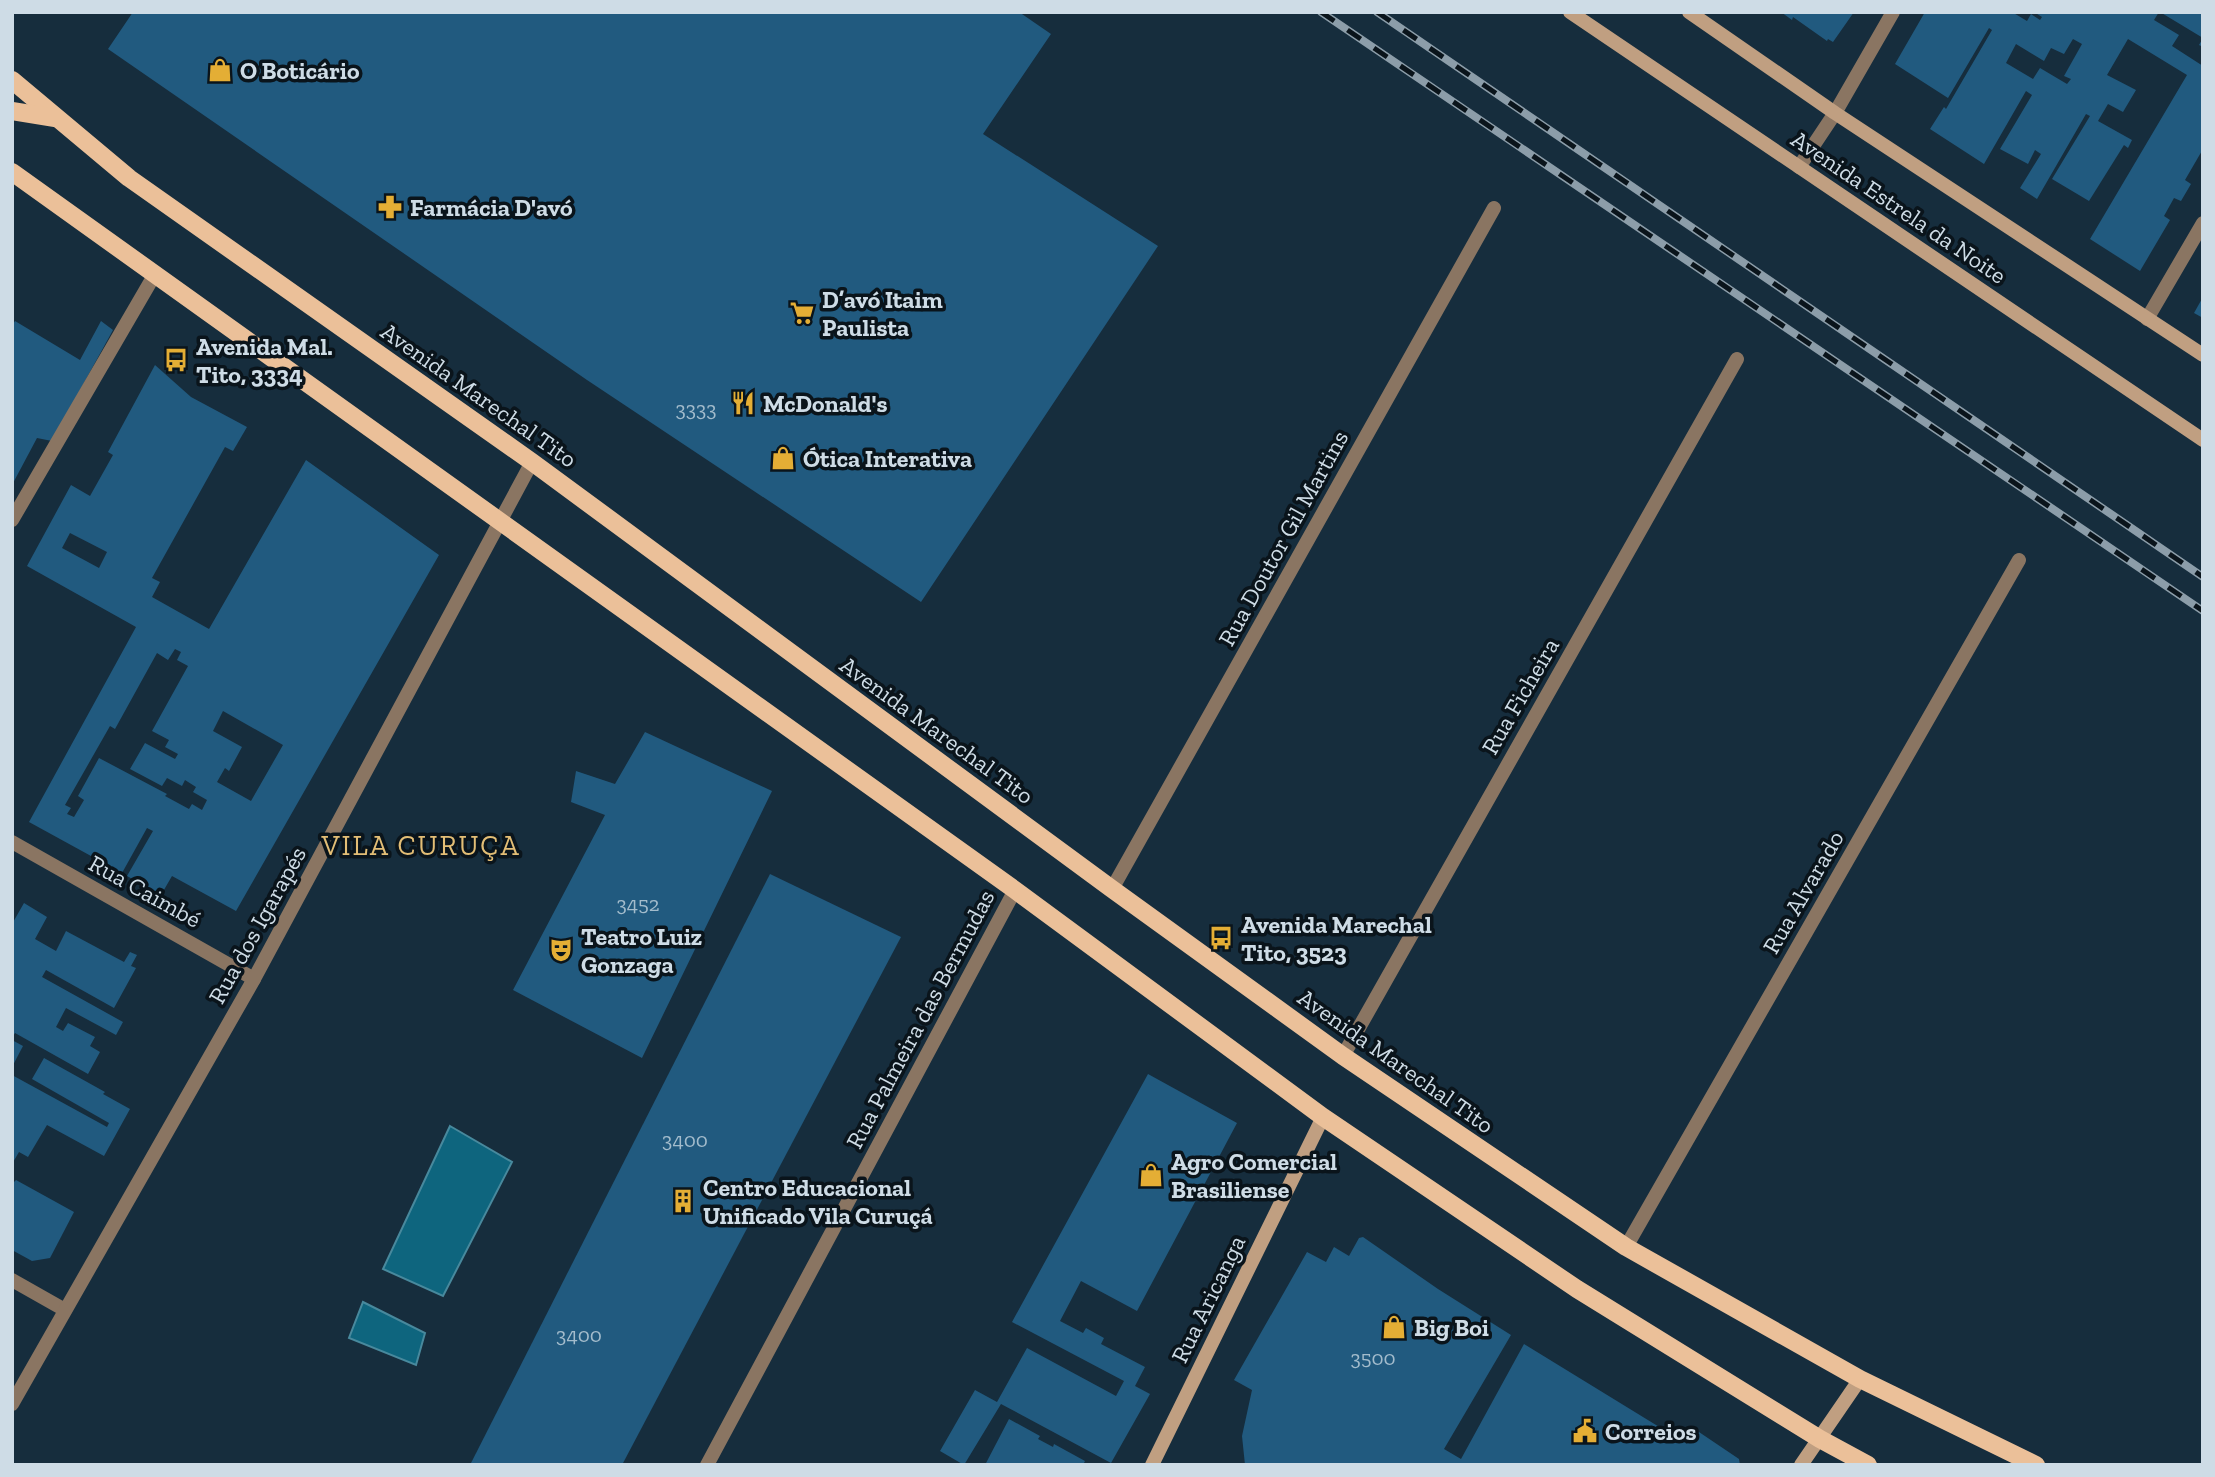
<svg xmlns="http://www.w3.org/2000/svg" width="2215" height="1477" viewBox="0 0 2215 1477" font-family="'Zilla Slab',serif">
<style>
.water{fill:#0e657e;stroke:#48899d;stroke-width:2}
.building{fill:#215a7f;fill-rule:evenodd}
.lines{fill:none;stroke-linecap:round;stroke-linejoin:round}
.lane{stroke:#8a7562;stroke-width:14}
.street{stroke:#8a7562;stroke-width:14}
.secondary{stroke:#c09f81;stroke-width:14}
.primary{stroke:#ebc099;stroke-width:18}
.rail-casing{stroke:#8c9da9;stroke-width:8}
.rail{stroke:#0a141b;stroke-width:5;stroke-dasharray:16;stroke-linecap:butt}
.labels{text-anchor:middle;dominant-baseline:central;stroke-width:7;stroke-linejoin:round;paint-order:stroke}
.number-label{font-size:21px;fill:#a3bccc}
.poi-label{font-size:24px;font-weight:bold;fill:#cedce6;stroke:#0a141b;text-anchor:start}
.street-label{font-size:24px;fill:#cedce6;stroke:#0a141b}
.quarter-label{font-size:28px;letter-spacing:2px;fill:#e3be76;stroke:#0a141b}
</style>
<rect width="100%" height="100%" fill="#162d3d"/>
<g class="water">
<polygon points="450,1126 512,1162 443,1296 383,1269"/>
<polygon points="363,1302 425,1333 416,1365 349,1338"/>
</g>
<g class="building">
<polygon points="133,12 1019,12 1051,34 983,134 1158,246 921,602 587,380 108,49"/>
<polygon points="1781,12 1854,12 1833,42 1828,39 1827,41 1793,17 1792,20"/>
<path d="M1925,12H2012L2027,21L2031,14L2040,20L2042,17L2034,12H2159L2154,20L2179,35L2172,46L2203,66V149L2185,180L2191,184L2181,201L2174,198L2164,216L2170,220L2140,271L2090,239L2187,75L2128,39L2107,75L2136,90L2123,112L2108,104L2098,121L2132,140L2128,148L2124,145L2089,201L2052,179L2090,116L2086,114L2037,199L2020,188L2041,154L2035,150L2028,164L2000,149L2032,95L2026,91L1984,164L1930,129L1944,107L1946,109L1992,30L1989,28L1948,98L1895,64ZM2073,39L2082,44L2064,76L2071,79L2067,84L2040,68L2033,79L2006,63L2016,44L2044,61L2051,48L2064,54Z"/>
<polygon points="2160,12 2203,12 2203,47 2199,45 2203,38"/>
<polygon points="2203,297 2203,318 2194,313"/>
<polygon points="15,321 80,360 101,321 113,330 52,441 37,438 12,485 12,326"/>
<path d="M155,365L191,397L247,427L233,451L225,447L152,578L160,582L152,597L209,629L306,460L439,555L236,911L172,876L161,895L127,876L153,831L147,828L122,873L29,822L136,627L27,566L71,485L90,496L113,455L108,452ZM70,533L107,552L99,568L62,548ZM175,649L181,652L177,660L188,666L152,731L169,740L165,747L178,754L175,759L145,743L130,769L162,786L167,778L182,786L185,780L196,787L193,792L207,800L202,810L192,804L189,809L165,796L167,794L99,758L78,796L84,800L74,817L67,814L71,808L65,805L110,726L115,729L157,653L168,660ZM223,711L283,745L251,801L217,782L225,768L229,771L242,747L213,731Z"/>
<polygon points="645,732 772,791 642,1058 513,990 605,815 571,802 576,771 615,784"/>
<polygon points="770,874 901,937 622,1465 470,1465"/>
<polygon points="24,903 47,917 35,939 56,951 66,931 124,962 130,952 137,955 131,966 136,968 114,1008 46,970 42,977 123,1022 116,1035 66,1008 56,1027 63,1031 68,1023 95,1037 90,1046 100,1052 88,1074 15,1033 12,1038 12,924"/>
<polygon points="12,1040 23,1046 12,1067"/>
<polygon points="44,1058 105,1092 103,1094 130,1109 104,1156 47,1125 28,1157 19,1152 12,1164 12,1075 107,1127 109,1123 32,1079"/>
<polygon points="1148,1074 1237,1123 1137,1311 1081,1281 1060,1321 1083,1333 1086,1328 1104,1338 1101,1344 1145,1367 1135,1386 1150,1394 1111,1463 1001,1404 964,1465 940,1451 975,1390 997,1402 1027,1348 1116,1396 1124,1381 1012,1322"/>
<polygon points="16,1180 74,1212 50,1258 32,1261 12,1250 12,1184"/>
<polygon points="1363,1237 1438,1289 1511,1335 1444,1449 1461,1459 1524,1344 1687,1444 1696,1430 1739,1459 1740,1465 1245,1465 1242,1436 1252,1390 1234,1380 1307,1252 1326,1262 1334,1247 1349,1256 1359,1238"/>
<polygon points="1009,1419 1040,1436 1038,1439 1053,1447 1054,1444 1085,1461 1083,1465 985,1465"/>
</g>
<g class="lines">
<polyline class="lane" points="12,520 155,274"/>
<g class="street">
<polyline points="1799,167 1835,113 1893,12"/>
<polyline points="2147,319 2203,223"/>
<polyline points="12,842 254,979"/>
<polyline points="1112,889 1494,208"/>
<polyline points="1343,1056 1737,359"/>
<polyline points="1626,1247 2019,560"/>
<polyline points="12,1280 65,1310"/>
<polyline points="12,1404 254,979 532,462"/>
<polyline points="707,1465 1015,890"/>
</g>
<g class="secondary">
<polyline points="1570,12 2203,440"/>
<polyline points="1689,12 1835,113 2203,355"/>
<polyline points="1152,1465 1323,1117"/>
<polyline points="1801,1465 1860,1379"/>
</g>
<g class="primary">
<polyline points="12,80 129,178 532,462 1112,889 1343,1056 1626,1247 1860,1379 2036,1465"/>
<polyline points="12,111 55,118"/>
<polyline points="12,172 1015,890 1323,1117 1577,1289 1820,1439 1868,1465"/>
</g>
<g class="rail-casing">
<g id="rail">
<polyline points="1321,12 2203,611"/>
<polyline points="1377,12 2203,577"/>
</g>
</g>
<use href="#rail" class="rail"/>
</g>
<defs>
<g id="shop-bare" transform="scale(1.89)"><path d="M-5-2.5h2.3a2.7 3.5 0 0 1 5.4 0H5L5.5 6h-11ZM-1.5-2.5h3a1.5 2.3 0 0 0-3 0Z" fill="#e4ae35" stroke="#0a141b" stroke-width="2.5" paint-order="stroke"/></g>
<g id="pharmacy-bare" transform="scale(1.89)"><path d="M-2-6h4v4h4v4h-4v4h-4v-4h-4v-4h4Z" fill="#e4ae35" stroke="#0a141b" stroke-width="2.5" paint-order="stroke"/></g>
<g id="supermarket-bare" transform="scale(1.89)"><path d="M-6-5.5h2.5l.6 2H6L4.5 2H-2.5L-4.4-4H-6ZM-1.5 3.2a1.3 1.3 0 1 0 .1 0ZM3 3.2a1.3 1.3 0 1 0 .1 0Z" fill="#e4ae35" stroke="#0a141b" stroke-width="2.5" paint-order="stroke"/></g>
<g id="bus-bare" transform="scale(1.89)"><path d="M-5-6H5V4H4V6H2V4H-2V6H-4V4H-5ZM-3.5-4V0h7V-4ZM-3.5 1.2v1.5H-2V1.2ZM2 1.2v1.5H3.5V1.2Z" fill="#e4ae35" stroke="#0a141b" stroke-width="2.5" paint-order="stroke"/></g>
<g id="restaurant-bare" transform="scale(1.89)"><path d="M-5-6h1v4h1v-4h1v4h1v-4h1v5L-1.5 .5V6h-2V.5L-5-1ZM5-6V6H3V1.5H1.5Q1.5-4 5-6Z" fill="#e4ae35" stroke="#0a141b" stroke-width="2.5" paint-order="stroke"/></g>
<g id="theatre-bare" transform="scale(1.89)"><path d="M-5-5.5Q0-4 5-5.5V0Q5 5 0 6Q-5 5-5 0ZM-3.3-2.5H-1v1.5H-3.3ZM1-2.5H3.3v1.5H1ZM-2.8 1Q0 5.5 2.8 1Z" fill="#e4ae35" stroke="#0a141b" stroke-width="2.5" paint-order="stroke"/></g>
<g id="building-bare" transform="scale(1.89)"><path d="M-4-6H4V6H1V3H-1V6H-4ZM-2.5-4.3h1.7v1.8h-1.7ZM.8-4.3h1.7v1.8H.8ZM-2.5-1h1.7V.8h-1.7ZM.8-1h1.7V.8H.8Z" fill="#e4ae35" stroke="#0a141b" stroke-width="2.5" paint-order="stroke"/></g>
<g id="civic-bare" transform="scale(1.89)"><path d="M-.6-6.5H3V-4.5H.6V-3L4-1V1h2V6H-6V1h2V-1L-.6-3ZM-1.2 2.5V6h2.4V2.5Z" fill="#e4ae35" stroke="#0a141b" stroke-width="2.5" paint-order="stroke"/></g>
</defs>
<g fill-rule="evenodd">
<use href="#shop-bare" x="220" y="70"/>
<use href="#pharmacy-bare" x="390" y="207"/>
<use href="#supermarket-bare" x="802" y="313"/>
<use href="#bus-bare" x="176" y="360"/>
<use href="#restaurant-bare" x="743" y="403"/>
<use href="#shop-bare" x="783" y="458"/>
<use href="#bus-bare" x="1221" y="938"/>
<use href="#theatre-bare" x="561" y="950"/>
<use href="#shop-bare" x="1151" y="1175"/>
<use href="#building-bare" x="683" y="1201"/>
<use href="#shop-bare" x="1394" y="1327"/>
<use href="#civic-bare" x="1585" y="1431"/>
</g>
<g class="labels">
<g class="number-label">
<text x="696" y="408">3333</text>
<text x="638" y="903">3452</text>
<text x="685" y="1139">3400</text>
<text x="579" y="1334">3400</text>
<text x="1373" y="1357">3500</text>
</g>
<g class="poi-label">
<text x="240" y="70">O Boticário</text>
<text x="410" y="207">Farmácia D'avó</text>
<text x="822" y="299">D’avó Itaim<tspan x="822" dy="28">Paulista</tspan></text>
<text x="196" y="346">Avenida Mal.<tspan x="196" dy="28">Tito, 3334</tspan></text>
<text x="763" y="403">McDonald's</text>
<text x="803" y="458">Ótica Interativa</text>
<text x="1241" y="924">Avenida Marechal<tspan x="1241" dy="28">Tito, 3523</tspan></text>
<text x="581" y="936">Teatro Luiz<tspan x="581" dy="28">Gonzaga</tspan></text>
<text x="1171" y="1161">Agro Comercial<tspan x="1171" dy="28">Brasiliense</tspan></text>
<text x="703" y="1187">Centro Educacional<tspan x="703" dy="28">Unificado Vila Curuçá</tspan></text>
<text x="1414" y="1327">Big Boi</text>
<text x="1605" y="1431">Correios</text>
</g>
<g class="street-label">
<text transform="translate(1899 207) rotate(34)">Avenida Estrela da Noite</text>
<text transform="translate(479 395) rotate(35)">Avenida Marechal Tito</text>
<text transform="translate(1283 538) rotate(-61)">Rua Doutor Gil Martins</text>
<text transform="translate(1520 696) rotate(-60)">Rua Ficheira</text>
<text transform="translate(937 730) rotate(36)">Avenida Marechal Tito</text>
<text transform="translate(145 891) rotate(29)">Rua Caimbé</text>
<text transform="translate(1803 892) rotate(-60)">Rua Alvarado</text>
<text transform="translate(257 925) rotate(-61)">Rua dos Igarapés</text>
<text transform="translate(920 1019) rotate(-62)">Rua Palmeira das Bermudas</text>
<text transform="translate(1396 1061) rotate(35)">Avenida Marechal Tito</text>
<text transform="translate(1208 1299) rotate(-64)">Rua Aricanga</text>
</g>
<g class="quarter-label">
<text x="421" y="845">VILA CURUÇA</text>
</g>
</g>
<rect width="2215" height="1477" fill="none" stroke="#cedce6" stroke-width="28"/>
</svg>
